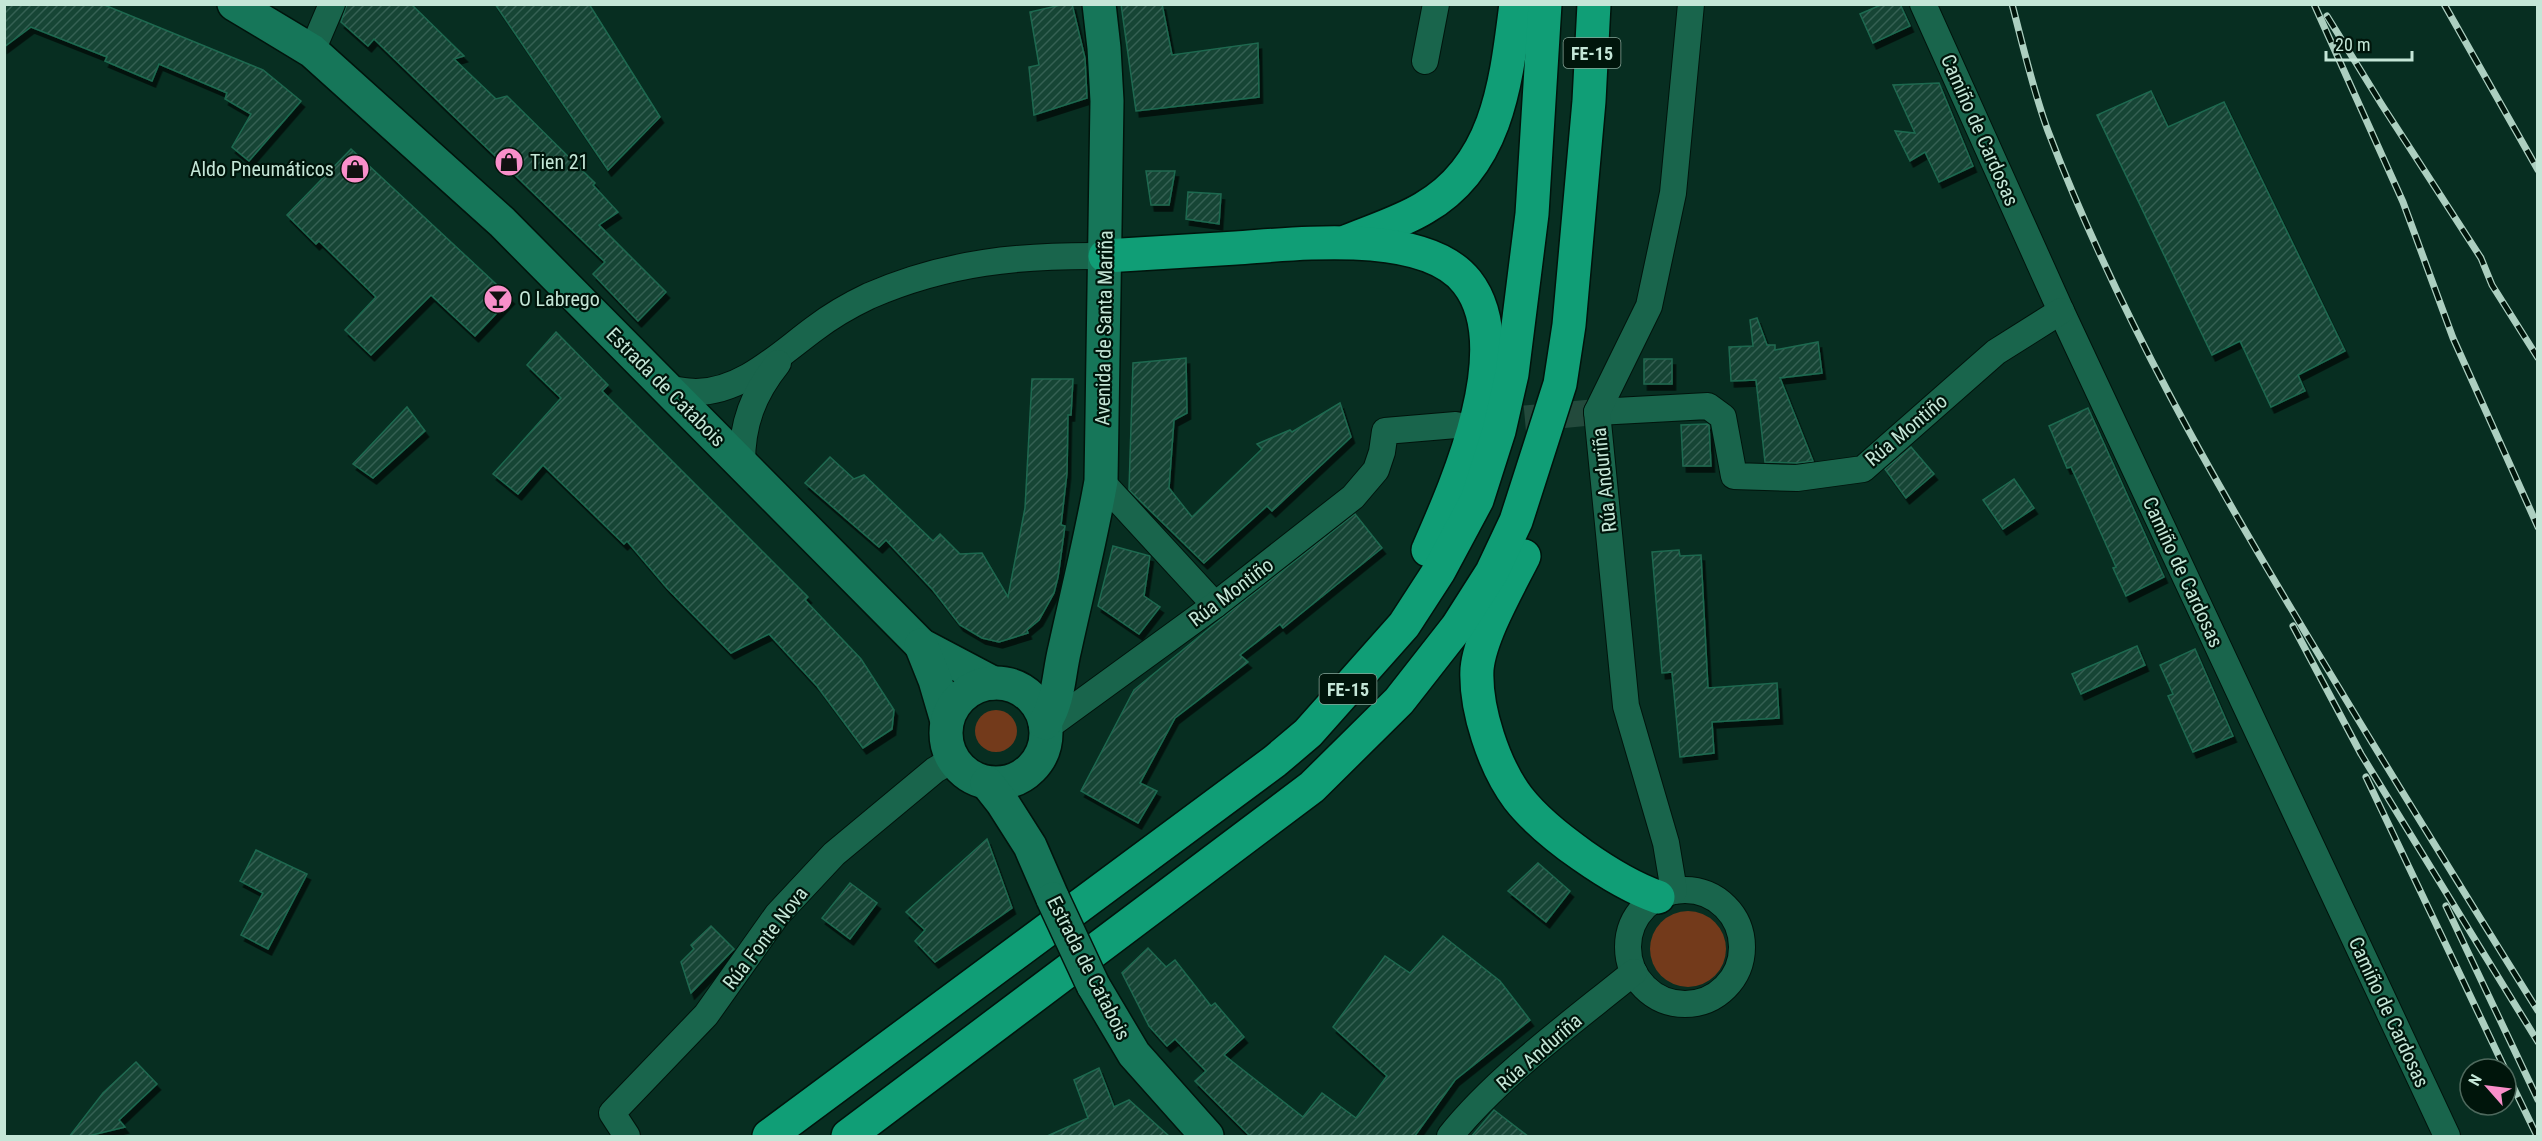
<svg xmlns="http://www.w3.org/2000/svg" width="2542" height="1141" viewBox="0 0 2542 1141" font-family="'Roboto Condensed',sans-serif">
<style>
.grass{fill:#733a1b}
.building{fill:url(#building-hatch);stroke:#1f6950;stroke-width:1.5;filter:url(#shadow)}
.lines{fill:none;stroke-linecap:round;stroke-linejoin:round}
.street-tunnel{stroke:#234a3c;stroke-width:26;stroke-dasharray:26 13;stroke-linecap:butt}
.street-casing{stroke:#01140c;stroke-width:28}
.secondary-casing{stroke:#01140c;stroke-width:36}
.highway-casing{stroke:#01140c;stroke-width:36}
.street{stroke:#19654c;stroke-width:26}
.secondary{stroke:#167659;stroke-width:33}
.highway{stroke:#109e76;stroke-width:33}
.rail-casing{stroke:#accfc0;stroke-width:7}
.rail{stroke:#00150b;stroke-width:4.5;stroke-dasharray:14;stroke-linecap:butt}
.secondary-bridge-casing{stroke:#01140c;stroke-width:36;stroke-linecap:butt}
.secondary-bridge{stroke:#167659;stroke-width:33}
.labels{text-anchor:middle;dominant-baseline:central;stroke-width:4.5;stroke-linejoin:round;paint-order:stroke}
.shield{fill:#00150b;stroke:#89a79a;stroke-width:1.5}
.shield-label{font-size:18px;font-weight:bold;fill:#c4e6d7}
.street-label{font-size:20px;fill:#c4e6d7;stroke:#00150b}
.poi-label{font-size:20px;fill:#c4e6d7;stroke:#00150b;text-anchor:start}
</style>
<defs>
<pattern id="building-hatch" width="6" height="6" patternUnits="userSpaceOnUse" patternTransform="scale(1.5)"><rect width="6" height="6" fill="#164535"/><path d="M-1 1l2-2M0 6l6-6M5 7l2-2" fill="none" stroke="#366052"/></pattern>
<filter id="shadow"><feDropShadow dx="3.5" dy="6" stdDeviation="0" flood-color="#0009"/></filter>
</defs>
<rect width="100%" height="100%" fill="#072e21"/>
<g class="grass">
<circle cx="996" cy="731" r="21"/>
<circle cx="1688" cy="949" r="38"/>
</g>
<g class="building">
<polygon points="4,4 102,4 263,70 301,101 249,161 232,147 251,114 225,99 227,93 159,64 152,81 105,61 107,57 31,27 4,47"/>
<polygon points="347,4 411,4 464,56 454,59 496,99 507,96 595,183 593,185 618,212 599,225 666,292 638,321 593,274 605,262 374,39 368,46 341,22"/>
<polygon points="495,4 589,4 660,117 608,170"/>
<polygon points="1065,4 1072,4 1085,58 1087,98 1034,115 1029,67 1039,65 1030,12"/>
<polygon points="1121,4 1162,4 1172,55 1258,43 1259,97 1136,111"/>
<polygon points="1883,4 1900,4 1910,26 1873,43 1860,14"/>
<polygon points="1939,83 1973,166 1939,182 1925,152 1910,161 1895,131 1915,133 1893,85"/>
<polygon points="2151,91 2168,127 2224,102 2345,351 2298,375 2305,391 2271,407 2240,341 2212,355 2097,115"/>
<polygon points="351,149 511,298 475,336 431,295 371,355 345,330 376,297 319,241 316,244 287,215"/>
<polygon points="1146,171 1175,171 1169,205 1151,205"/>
<polygon points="1188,192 1221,194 1219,224 1186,219"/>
<polygon points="1757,318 1767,345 1775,345 1775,350 1818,342 1822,373 1780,378 1813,461 1796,463 1765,462 1756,380 1731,381 1729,347 1753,346 1750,320"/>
<polygon points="556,332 608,385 602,391 808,597 805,600 861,659 894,710 892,729 863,748 817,686 769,634 731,653 667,588 627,541 624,544 543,465 518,494 493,474 561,398 527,365"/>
<polygon points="1186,358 1187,413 1174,420 1169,488 1192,517 1262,449 1257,444 1290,430 1292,432 1340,403 1351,437 1272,511 1267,506 1204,563 1129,490 1133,363"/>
<rect x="1644" y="359" width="28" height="25"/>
<polygon points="1032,379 1073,379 1071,415 1068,415 1067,473 1061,525 1065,526 1058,577 1054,593 1039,620 1027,630 1028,633 999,642 982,638 960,625 933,590 886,540 879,547 805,483 830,457 854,479 864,475 933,541 940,534 960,554 982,553 1008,597 1025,508"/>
<polygon points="407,407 425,431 373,478 353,464"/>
<polygon points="2088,408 2164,577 2126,596 2113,568 2116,567 2088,504 2071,467 2067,468 2049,426"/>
<polygon points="1707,424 1709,425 1711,466 1683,466 1681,425"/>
<polygon points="1911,447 1934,474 1906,498 1885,469"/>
<polygon points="2014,479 2034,508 2003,529 1983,500"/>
<polygon points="1355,514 1382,548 1283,628 1280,624 1240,655 1248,662 1175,718 1140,783 1157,791 1138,823 1081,791 1134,690 1212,626"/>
<polygon points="1113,546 1150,556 1144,596 1160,607 1139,634 1098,606"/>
<polygon points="1679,550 1680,556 1701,555 1708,688 1777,683 1779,718 1712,722 1714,753 1680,757 1672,672 1662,673 1652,552"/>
<polygon points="2137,646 2145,665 2081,694 2072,674"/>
<polygon points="2195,649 2233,736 2193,752 2168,696 2173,694 2160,665"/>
<polygon points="987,839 1012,908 935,962 915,941 925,930 906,912"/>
<polygon points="256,850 307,874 268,949 241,935 263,893 240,881"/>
<polygon points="1538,863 1570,891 1546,922 1508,891"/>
<polygon points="850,883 877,903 850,939 822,918"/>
<polygon points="711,926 734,949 691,993 681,962 694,949 691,945"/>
<polygon points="1443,936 1500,981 1530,1020 1455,1080 1414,1137 1251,1137 1195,1081 1206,1071 1175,1039 1167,1046 1149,1026 1122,973 1148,948 1166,967 1175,960 1211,1006 1215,1003 1244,1037 1224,1055 1303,1117 1322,1093 1356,1118 1387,1076 1333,1027 1385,956 1410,973"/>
<polygon points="136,1062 157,1084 119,1120 125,1127 84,1137 69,1137 103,1093"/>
<polygon points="1099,1068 1114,1107 1129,1100 1170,1137 1045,1137 1088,1118 1074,1080"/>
<polygon points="1494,1110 1529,1137 1471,1137"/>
</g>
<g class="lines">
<polyline class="street-tunnel" points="1486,422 1597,412"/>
<g class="street-casing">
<g id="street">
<polyline points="1923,4 2061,311 2447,1136"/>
<polyline points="312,51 332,4"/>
<polyline points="1425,61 1436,4"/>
<path d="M669,389C678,390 687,392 696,392C742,392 780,354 814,329C831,316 850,305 869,296C947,262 1020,255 1105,256"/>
<polyline points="1597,412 1708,406 1723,417 1734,476 1797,478 1863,469 1996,352 2061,311"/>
<path d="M742,463C742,424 753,394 778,363"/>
<polyline points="1101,481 1215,605"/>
<polyline points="1046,728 1215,605 1353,497 1376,470 1382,452 1385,431 1456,425"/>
<circle cx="1685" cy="947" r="57"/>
<polyline points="1674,891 1666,843 1626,706 1597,412 1649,306 1673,193 1691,4"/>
<polyline points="627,1136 612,1113 706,1015 777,915 834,854 935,770 952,760"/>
<path d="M1450,1136C1498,1076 1574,1021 1634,972"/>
</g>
</g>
<g class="secondary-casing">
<g id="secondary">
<polyline points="234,4 312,51 502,222 921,645 993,683"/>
<polyline points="921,645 935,680 947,721"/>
<circle cx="996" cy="733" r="50"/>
<path d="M1045,723C1060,697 1058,676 1065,648C1077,593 1091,538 1101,481L1107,101L1104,48L1099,4"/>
<polyline points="987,783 1002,802 1030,846 1053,899"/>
<polyline points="1093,985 1134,1054 1207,1136"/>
</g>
</g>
<g class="highway-casing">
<g id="highway">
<path d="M1348,241C1372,231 1401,222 1424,208C1498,165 1506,82 1516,4"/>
<path d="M1105,256C1148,253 1192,251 1236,248C1297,244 1425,228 1467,282C1518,347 1457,484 1428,550"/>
<path d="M1524,556C1509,586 1480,636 1477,669C1475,709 1494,766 1518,798C1546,834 1615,882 1658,897"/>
<polyline points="769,1136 1275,761 1308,733 1404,625 1439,571 1477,500 1499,431 1512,374 1532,214 1545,4"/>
<polyline points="848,1136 1312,787 1399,701 1457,627 1492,572 1516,521 1560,384 1569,325 1589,101 1594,4"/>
</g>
</g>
<use href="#street" class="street"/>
<use href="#secondary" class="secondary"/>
<use href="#highway" class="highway"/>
<g class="rail-casing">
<g id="rail">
<path d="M2012,4C2023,46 2033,90 2048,131C2118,314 2215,483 2316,650C2389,771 2463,891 2538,1011"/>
<polyline points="2314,4 2403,202 2453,338 2538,527"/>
<polyline points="2444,4 2538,170"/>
<polyline points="2327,16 2382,105 2481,258 2492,285 2538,358"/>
<polyline points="2293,626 2361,754 2538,1042"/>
<polyline points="2366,777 2505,1069"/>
<polyline points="2446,906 2538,1100"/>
<polyline points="2506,1072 2537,1136"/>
</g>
</g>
<use href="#rail" class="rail"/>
<g class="secondary-bridge-casing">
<polyline id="secondary-bridge" points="1053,899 1093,985"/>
</g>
<use href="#secondary-bridge" class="secondary-bridge"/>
</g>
<defs>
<g id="shop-disc" transform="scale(1.5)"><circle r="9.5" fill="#f98fca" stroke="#00150b"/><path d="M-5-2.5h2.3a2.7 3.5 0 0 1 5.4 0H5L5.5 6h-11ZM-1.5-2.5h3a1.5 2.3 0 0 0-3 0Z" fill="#111"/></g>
<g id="bar-disc" transform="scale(1.5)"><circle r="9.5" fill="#f98fca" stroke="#00150b"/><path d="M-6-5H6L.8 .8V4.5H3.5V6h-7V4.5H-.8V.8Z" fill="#111"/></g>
</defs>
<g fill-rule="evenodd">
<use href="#shop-disc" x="509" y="162"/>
<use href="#shop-disc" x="355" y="169"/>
<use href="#bar-disc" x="498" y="299"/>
</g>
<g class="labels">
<g class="shield">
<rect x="1563.5" y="38" width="57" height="30" rx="4.5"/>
<rect x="1319.5" y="674" width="57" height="30" rx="4.5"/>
</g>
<g class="shield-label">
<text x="1592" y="53">FE-15</text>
<text x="1348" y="689">FE-15</text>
</g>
<g class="street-label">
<text transform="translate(1980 130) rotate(66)">Camiño de Cardosas</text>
<text transform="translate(1104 328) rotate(-89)">Avenida de Santa Mariña</text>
<text transform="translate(666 387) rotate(45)">Estrada de Catabois</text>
<text transform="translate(1906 430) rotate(-40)">Rúa Montiño</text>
<text transform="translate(1604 480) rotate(-96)">Rúa Anduriña</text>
<text transform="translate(2183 572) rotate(65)">Camiño de Cardosas</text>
<text transform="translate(1231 592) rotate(-37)">Rúa Montiño</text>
<text transform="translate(765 938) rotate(-52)">Rúa Fonte Nova</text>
<text transform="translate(1089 968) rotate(63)">Estrada de Catabois</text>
<text transform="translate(2389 1012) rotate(65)">Camiño de Cardosas</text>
<text transform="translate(1539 1052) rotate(-41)">Rúa Anduriña</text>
</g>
<g class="poi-label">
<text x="530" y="162">Tien 21</text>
<text x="334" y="169" text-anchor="end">Aldo Pneumáticos</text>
<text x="519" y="299">O Labrego</text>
</g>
</g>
<rect width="2542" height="1141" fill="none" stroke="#c4e6d7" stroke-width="12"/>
<g transform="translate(2488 1087) rotate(298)"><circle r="28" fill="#00150b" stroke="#4e695d" stroke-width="1.5"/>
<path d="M0-4.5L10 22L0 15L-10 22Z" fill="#f98fca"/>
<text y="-9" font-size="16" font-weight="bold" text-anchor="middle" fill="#c4e6d7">N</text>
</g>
<path d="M2326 51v9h86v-9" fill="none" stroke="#c4e6d7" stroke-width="3"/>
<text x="2335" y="51" font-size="18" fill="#c4e6d7" stroke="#00150b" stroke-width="4.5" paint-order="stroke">20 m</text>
</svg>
